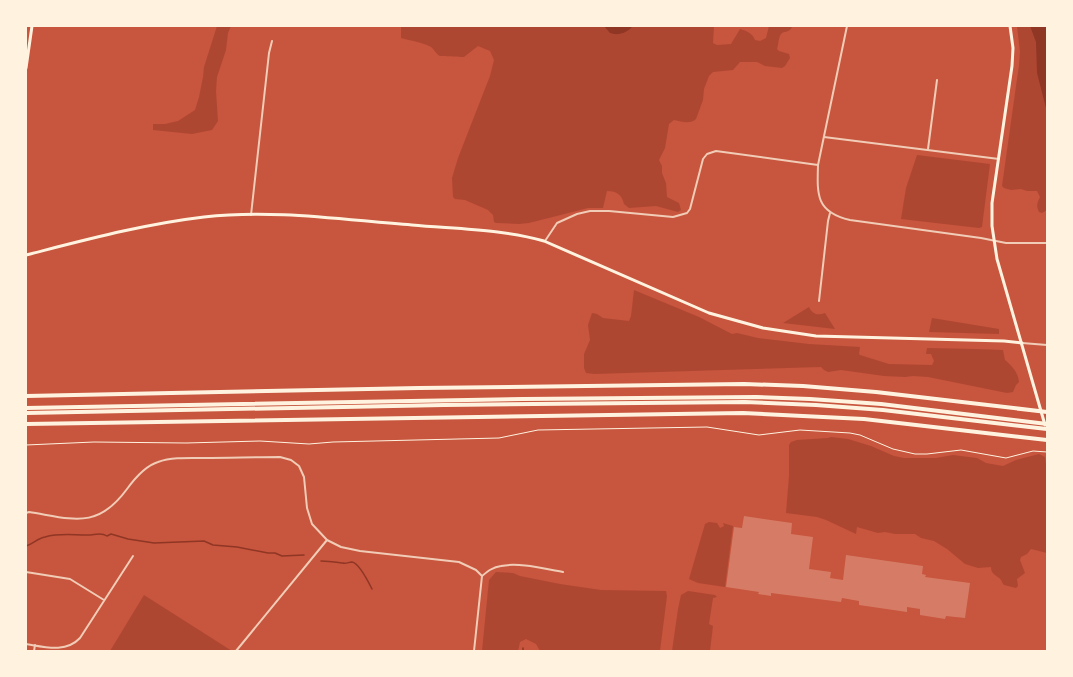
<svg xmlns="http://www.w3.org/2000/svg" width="1073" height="677" viewBox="0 0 1073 677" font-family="'Fira Sans',sans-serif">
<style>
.green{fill:#ae4732}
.water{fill:#8f3625}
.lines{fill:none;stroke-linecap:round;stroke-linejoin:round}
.stream{stroke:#8f3625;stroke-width:1.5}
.building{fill:#d67c66}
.path{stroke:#fff3e0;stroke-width:1}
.minor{stroke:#f1ccb7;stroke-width:2}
.secondary{stroke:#fff3e0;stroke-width:3}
.motorway{stroke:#fff3e0;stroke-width:4}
</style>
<rect width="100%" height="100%" fill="#c8553d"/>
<g class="green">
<polygon points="217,26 231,26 228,33 226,50 217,77 216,91 218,121 212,130 192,134 153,130 153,124 165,124 178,121 195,110 199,97 203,77 204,67"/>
<path d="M401,26H714L713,43L717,45L731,44L740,29C747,31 752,33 755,40L760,41L766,38L769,26H792C791,32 786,31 782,33C778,37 779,43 777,49L779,51L789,54L790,58L785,66L782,68L765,66L757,62H740L733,70L713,72L709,76L704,89L703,100L696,119C691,124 682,122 674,120L669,124L665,148L659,160L662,166V173L666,183L667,197L679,203L681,210L678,212L656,206L629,208L624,204C622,195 617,191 607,191L603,208H588L529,223L519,224L496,223L494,222L493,215L488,210L465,200L455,199L453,197L452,178L458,158L490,76L494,60L490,51L478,46L464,57C461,57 441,56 440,56C436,54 435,50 431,47C422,42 411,41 401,38Z"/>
<path d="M1017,26H1047V210L1042,213L1039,212C1036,206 1037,203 1040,197L1037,191H1027L1021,189L1011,190L1004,188L1002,186L1019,65L1020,52Z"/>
<polygon points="917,155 990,164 982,227 979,228 901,219 906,188"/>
<path d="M634,290L699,317L732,334L737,333L758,338L809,344L860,347L859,354L860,355L889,364L932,365L934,361L931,354H926L927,348L976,349L1003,350L1005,360C1012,366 1018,372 1019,382L1016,385L1013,392L1007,393L928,377L913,376L905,377L884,376L841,370L828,372L824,370L821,367L594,374L586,373L584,368V354L590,340L588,325L592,313L597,314L603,318L629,321L631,316Z"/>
<path d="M809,307C812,314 818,316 825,313L835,329L783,323Z"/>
<polygon points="932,318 999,329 999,334 929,332"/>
<path d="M831,437L848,439L871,446L894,456L904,458H936L953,455L977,458L986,463L1003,466L1016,460L1039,454L1045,457L1047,472V553L1031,549L1027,554L1021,557L1020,560L1025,573L1017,579L1018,586L1016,588L1004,585C1002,583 1002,581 1001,580C997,575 991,575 991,567L978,568L965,564L947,549L934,541L921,538L915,534H895L885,532L878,533L857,527L856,534L826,520L817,517L786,513L789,476V445L791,442L797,440L828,438Z"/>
<polygon points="709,522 717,523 720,528 724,526 723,523 733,526 725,587 698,583 689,579 705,524"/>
<polygon points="496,572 513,573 520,576 560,584 601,590 666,591 667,596 660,651 540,651 536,644 526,639 520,642 518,651 482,651 489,580"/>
<polygon points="688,591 715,595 717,597 713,598 709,624 713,626 710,651 672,651 678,609 681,595"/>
<polygon points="144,595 232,651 110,651"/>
</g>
<g class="water">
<path d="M604,26H633C627,33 618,36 610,33Z"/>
<polygon points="1030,26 1047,26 1047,112 1037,73 1036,42"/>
</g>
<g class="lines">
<g class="stream">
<path d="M26,546C33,544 38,538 45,537C59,533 72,535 86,535C93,536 100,531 107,536L111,534L128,539L154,543L204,541L213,545L237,547L268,553H275L282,556L304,555"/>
<path d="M321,561C328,561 335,562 343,563C346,564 349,562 352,562C359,563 369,583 372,589"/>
<polyline points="523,648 523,651"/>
</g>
</g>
<polygon class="building" points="744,516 792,523 791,534 813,537 809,569 831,572 830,578 843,580 846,555 923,566 922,574 926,575 925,577 970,583 965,618 946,616 945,619 920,615 920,609 907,607 907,612 859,605 859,601 842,598 841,602 771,593 771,596 758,594 759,592 726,587 734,527 742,528"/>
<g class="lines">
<polyline class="path" points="26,445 94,442 186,443 260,441 309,444 333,442 499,438 538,430 707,427 759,435 800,430 850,433 860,435 893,449 915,454 927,454 961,450 1006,458 1033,451 1047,452"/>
<g class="minor">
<path d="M847,26L818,165C817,195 816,212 850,220L981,238L1006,243H1047"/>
<polyline points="824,137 999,159"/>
<polyline points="928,149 937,80"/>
<polyline points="251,215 269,53 272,41"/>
<polyline points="545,241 557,223 577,214 590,211 609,211 673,217 687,213 690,209 703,159 707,154 716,151 818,165"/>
<polyline points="819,301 828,221 830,213"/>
<polyline points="1022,343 1047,345"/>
<path d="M26,513L29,512C73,519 97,530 127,489C135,478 145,466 158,462C172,457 189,458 204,458C229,458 254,457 280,457L291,460L299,466L304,477L307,508L312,524L327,540L341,547L360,551L459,562L476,570L482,576"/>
<polyline points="26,572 70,579 104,600"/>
<path d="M482,576C488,571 493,567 501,566C519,562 545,569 563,572"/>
<path d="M26,644C45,647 66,653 80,638L133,556"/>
<polyline points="34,651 35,645"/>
<polyline points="236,651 327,540"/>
<polyline points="474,651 482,576"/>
</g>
<g class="secondary">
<polyline points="1010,26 1013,48 1012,66 992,203 992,226 997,259 1045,425"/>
<polyline points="26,68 32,26"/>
<path d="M26,255C85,240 144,224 204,217C273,209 344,220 412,225C456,229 502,229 544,241L709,313L763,328L816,336L1004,341L1022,343"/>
</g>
<g class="motorway">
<polyline points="26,396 419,388 744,384 803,386 876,392 1047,412"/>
<polyline points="26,408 523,399 756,397 810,399 881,404 1047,424"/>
<polyline points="26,413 444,405 745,402 816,405 883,410 1047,429"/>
<polyline points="26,424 743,413 864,419 1047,440"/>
</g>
</g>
<rect width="1073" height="677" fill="none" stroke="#fff3e0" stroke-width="54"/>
</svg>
